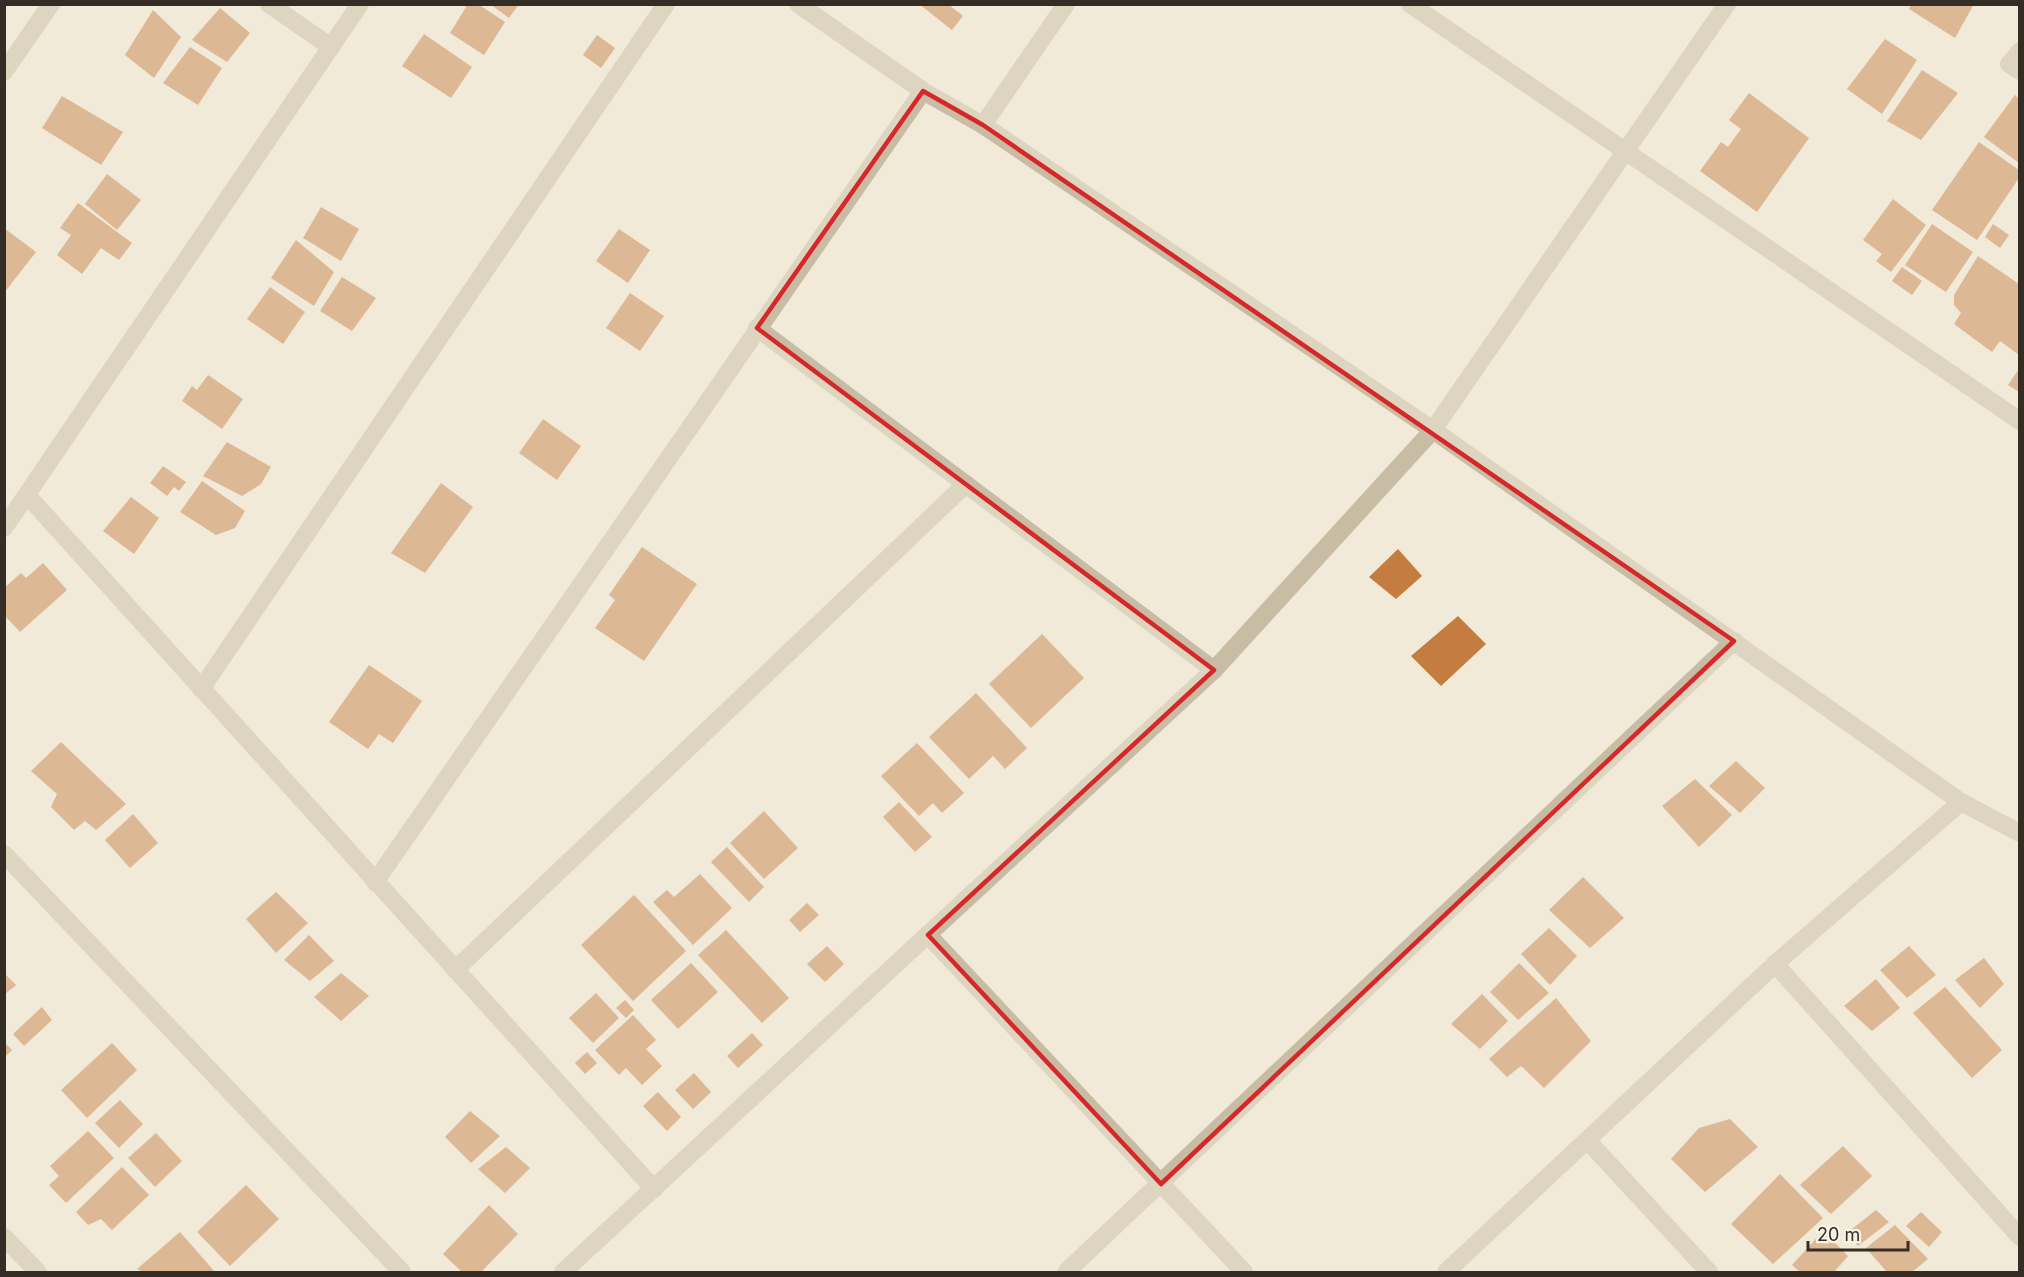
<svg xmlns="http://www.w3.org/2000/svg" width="2024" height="1277" viewBox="0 0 2024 1277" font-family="Inter,sans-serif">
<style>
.building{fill:#c57c41}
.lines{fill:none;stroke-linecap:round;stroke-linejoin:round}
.minor{stroke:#c8bca4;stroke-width:18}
.marked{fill:none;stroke:#d62828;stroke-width:4.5;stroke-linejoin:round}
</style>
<rect width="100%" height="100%" fill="#f1ead8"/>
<g class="building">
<polygon points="468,4 478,4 505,22 484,55 450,33"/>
<polygon points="490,4 519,4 509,18"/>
<polygon points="919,4 948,4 963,16 952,30"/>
<polygon points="1911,4 1974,4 1955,38 1909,9"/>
<polygon points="220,8 250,33 227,62 192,40"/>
<polygon points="153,10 181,37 154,78 125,55"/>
<polygon points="424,34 472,67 451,98 402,66"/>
<polygon points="597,35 615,48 601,68 583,55"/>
<polygon points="1885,39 1917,60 1882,114 1847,89"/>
<polygon points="190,47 222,68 198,105 163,83"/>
<polygon points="1922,70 1958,93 1921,140 1887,121"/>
<polygon points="1749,93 1809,138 1757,212 1700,171 1721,142 1728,147 1741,129 1729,120"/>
<polygon points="2015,95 2019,99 2019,163 1984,137"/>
<polygon points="62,96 123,132 101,165 42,128"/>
<polygon points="1979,142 2019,170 2019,178 1977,240 1932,210"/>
<polygon points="107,174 141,200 117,230 85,204"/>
<polygon points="1893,199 1926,225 1891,272 1876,261 1882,254 1863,240"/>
<polygon points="78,203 132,243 119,260 101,248 82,274 57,255 71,235 60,228"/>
<polygon points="321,207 359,229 341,261 303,238"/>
<polygon points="1932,224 1973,252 1946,292 1905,265"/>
<polygon points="1993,224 2009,235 2000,248 1985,237"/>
<polygon points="4,228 36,252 4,293"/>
<polygon points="619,229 650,250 628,283 596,261"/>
<polygon points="296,240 334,272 314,306 271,278"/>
<polygon points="1978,256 2019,284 2019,355 2000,341 1992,352 1954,324 1961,313 1954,305 1954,295"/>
<polygon points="1902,267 1922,281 1912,295 1892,281"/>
<polygon points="342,277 376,298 352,331 320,311"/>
<polygon points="270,287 305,312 283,344 247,319"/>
<polygon points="630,293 664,316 640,351 606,328"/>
<polygon points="2019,369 2019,392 2008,385"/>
<polygon points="208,375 243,399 222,429 182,401 192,386 197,390"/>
<polygon points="543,419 581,446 557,480 519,453"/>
<polygon points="227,442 271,467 261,484 242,496 203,476"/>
<polygon points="163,466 186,482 179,491 174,487 167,496 150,483"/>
<polygon points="202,481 245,511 235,528 216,535 180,512"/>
<polygon points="441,483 473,507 425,573 391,553"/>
<polygon points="131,497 159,518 134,554 103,531"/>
<polygon points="642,547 697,584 644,661 595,628 615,600 609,595"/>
<polygon points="1398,549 1422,576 1396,599 1369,577"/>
<polygon points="43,563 67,590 20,632 4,615 4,588 21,573 26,578"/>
<polygon points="1458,616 1486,644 1441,686 1411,656"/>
<polygon points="1042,634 1084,678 1031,728 989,684"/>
<polygon points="369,665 422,701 393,743 379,734 368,749 329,722"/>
<polygon points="976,693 1027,748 1005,769 993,756 969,779 929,737"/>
<polygon points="61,742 126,804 96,830 85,821 74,830 51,807 57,794 31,771"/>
<polygon points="917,743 964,793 942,813 933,803 919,816 881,776"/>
<polygon points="1736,761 1765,788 1740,813 1709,786"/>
<polygon points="1695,779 1732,815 1699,847 1662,806"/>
<polygon points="899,802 932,837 915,852 883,817"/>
<polygon points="764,811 798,848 764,879 730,843"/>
<polygon points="133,814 158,843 130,868 105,840"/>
<polygon points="727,847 764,887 749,902 711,862"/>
<polygon points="700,874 732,908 693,945 653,902 667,890 674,897"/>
<polygon points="1583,877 1624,918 1590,948 1549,910"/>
<polygon points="276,892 308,923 276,953 246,919"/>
<polygon points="634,895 686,951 633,1001 581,945"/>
<polygon points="807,903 819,915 800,932 789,920"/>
<polygon points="1549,928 1577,956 1550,985 1521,954"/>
<polygon points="726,930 789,998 762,1023 698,955"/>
<polygon points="309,935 334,961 310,981 284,960"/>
<polygon points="827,946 844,964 825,982 807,964"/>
<polygon points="1909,946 1936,975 1907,998 1880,970"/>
<polygon points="1984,958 2004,984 1980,1008 1955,980"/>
<polygon points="691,963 718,992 678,1029 651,1000"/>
<polygon points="1519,963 1549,993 1518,1020 1490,992"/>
<polygon points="4,973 16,985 4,995"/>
<polygon points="341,973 369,996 341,1021 314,997"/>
<polygon points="1876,979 1900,1008 1872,1031 1844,1006"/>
<polygon points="1945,987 2002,1050 1972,1078 1913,1013"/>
<polygon points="596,993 619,1018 593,1043 569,1018"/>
<polygon points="1482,994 1508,1021 1480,1049 1451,1024"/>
<polygon points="1556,998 1591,1041 1544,1088 1521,1066 1507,1077 1489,1059"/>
<polygon points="625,1000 634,1010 626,1018 616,1008"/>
<polygon points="42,1007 52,1020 24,1046 13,1034"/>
<polygon points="633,1015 656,1040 646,1049 662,1066 642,1085 626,1068 619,1075 595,1050"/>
<polygon points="752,1033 763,1045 738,1068 727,1056"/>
<polygon points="4,1042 12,1050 4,1058"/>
<polygon points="112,1043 137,1070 87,1118 61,1090"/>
<polygon points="587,1052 597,1063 585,1074 575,1063"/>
<polygon points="694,1073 711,1092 693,1109 675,1090"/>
<polygon points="658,1092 681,1117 667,1131 643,1106"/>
<polygon points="120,1100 143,1124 119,1148 95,1123"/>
<polygon points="470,1111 500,1136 471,1163 445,1137"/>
<polygon points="1730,1119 1758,1147 1705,1192 1671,1159 1699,1128"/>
<polygon points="88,1131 114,1158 66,1203 49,1185 59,1176 50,1166"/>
<polygon points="156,1133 182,1161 155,1187 128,1158"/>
<polygon points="1843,1146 1872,1176 1831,1214 1800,1185"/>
<polygon points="506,1147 530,1168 505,1193 478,1169"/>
<polygon points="122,1167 149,1195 112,1230 101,1219 88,1225 76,1212"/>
<polygon points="1780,1174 1823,1218 1773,1264 1731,1224"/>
<polygon points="246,1185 279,1219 230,1266 197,1232"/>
<polygon points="489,1205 518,1234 481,1272 462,1272 443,1254"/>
<polygon points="1876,1210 1889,1222 1858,1246 1847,1233"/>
<polygon points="1921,1212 1942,1232 1929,1247 1906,1226"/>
<polygon points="1895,1225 1928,1259 1912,1272 1887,1272 1866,1248"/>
<polygon points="1823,1231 1848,1256 1834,1272 1800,1272 1792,1265"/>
<polygon points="180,1232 215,1272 143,1272 137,1269"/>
</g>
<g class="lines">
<g class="minor">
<polyline points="269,4 331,47"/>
<polyline points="798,4 923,91 983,125 1433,430 1961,802 2020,833"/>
<polyline points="1410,4 2020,421"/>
<polyline points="2020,51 2009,64 2020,71"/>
<polyline points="4,72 51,4"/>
<polyline points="983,125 1066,4"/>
<polyline points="757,328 1214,670"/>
<polyline points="27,495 654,1189"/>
<polyline points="4,528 360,4"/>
<polyline points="201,689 666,4"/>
<polyline points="4,854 402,1272"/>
<polyline points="375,882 923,91"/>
<polyline points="928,935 1244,1272"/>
<polyline points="1775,964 2020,1237"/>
<polyline points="455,970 966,484"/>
<polyline points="1587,1140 1709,1272"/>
<polyline points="4,1237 38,1272"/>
<polyline points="563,1272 1214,670 1433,430 1727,4"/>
<polyline points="1066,1272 1734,641"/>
<polyline points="1446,1272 1775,964 1961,802"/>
</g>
</g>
<path d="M0 0H2024V1277H0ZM923,91L983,125L1734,641L1161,1184L928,935L1214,670L757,328Z" fill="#f1ead8" fill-opacity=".55" fill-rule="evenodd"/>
<path class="marked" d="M923,91L983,125L1734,641L1161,1184L928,935L1214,670L757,328Z"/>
<rect width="2024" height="1277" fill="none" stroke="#342d26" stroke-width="12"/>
<path d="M1808 1241v9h100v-9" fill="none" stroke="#342d26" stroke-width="3"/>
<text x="1817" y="1241" font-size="18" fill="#342d26" stroke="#f9f3e4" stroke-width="4.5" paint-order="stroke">20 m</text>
</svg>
